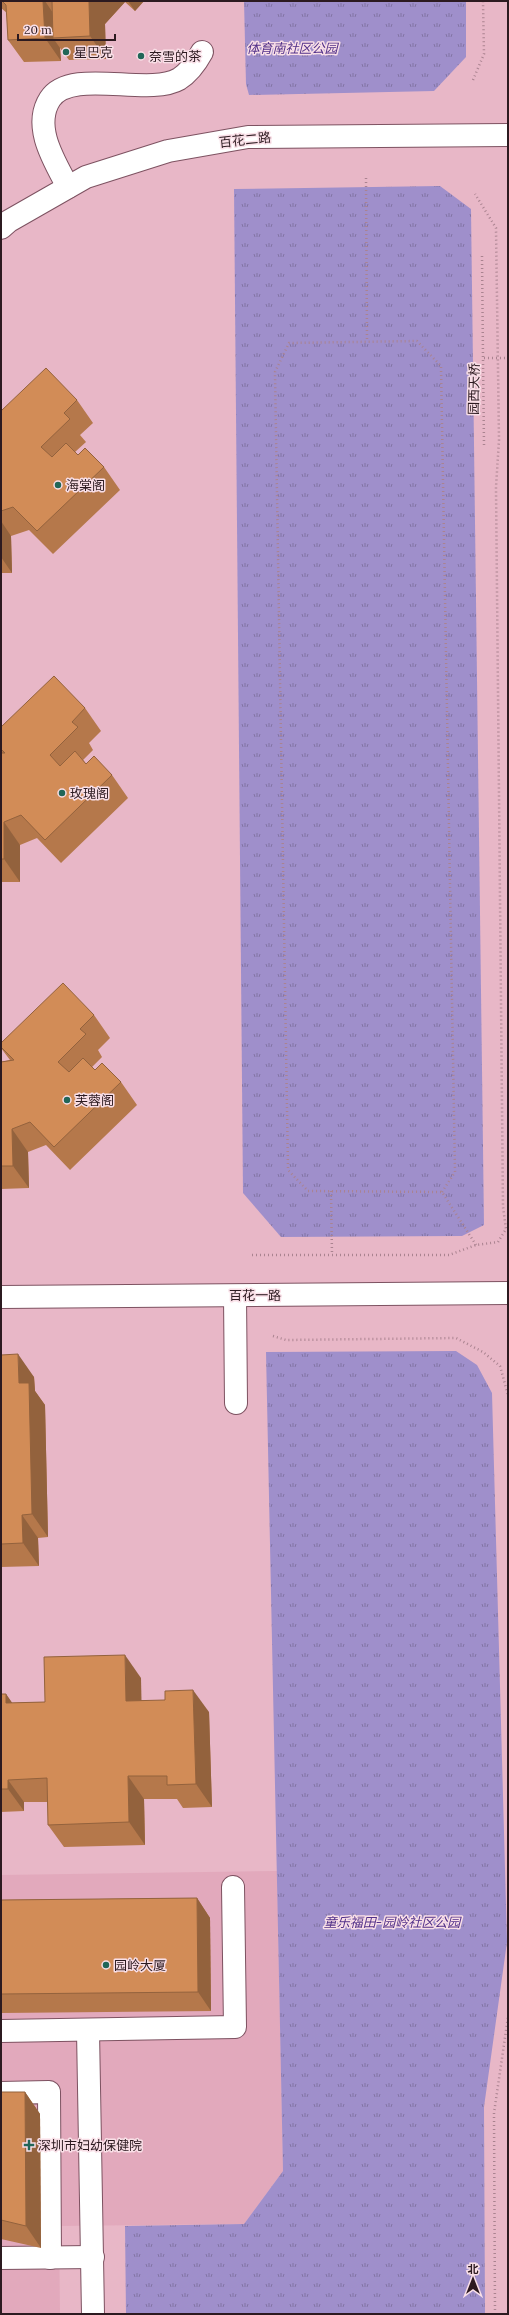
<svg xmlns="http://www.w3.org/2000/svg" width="509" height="2315" viewBox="0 0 509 2315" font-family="Lora,'Noto Sans SC',serif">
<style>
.built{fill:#e2a9bc}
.grass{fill:url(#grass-tufts)}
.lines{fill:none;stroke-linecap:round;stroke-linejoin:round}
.minor-casing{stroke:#7d5261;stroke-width:24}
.path{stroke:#aa8390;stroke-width:2.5;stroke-dasharray:1 3;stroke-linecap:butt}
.minor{stroke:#fff;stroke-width:22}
.path-bridge{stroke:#aa8390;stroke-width:2.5;stroke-dasharray:1 3;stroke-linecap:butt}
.wall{fill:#b5784b}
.shaded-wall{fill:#93623d}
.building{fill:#d28c57;stroke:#93623d}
.poi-dot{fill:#216658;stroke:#f9dfe7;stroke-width:1.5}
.labels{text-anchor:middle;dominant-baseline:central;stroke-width:3;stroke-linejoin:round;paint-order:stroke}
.park-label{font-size:13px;font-style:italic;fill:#523189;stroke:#f9dfe7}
.poi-label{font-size:13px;fill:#2c1a20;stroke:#f9dfe7;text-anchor:start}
.street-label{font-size:13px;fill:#2c1a20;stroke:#f9dfe7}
</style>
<defs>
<pattern id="grass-tufts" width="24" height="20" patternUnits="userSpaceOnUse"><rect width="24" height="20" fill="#9f8fcb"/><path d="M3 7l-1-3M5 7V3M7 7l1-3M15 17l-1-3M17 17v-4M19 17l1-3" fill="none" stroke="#8274a4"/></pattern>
</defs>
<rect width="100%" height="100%" fill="#e8b7c7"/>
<polygon class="built" points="277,1871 283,2171 244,2224 59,2226 60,2314 1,2314 1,1875"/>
<g class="grass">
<polygon points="244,1 466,1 466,57 434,91 249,95 246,84"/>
<polygon points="440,186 471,209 484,1225 462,1236 281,1237 243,1193 234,189"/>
<polygon points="456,1351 477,1365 492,1393 507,1942 484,2107 485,2314 126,2314 125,2226 244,2224 283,2171 266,1352"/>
</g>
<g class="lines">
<g class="minor-casing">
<g id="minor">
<path d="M68,187C55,162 32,127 50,99C71,67 148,97 179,79C190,72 196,63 202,52"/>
<polyline points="1,228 9,221 86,177 168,151 248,137 508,135"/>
<polyline points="235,1296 236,1403"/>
<polyline points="1,1297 508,1293"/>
<polyline points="1,2031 235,2027 233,1887"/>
<polyline points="88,2031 93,2314"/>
<polyline points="1,2093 49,2092 50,2258"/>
<polyline points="1,2258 93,2257"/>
</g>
</g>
<g class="path">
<polyline points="473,80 484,54 483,1"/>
<polyline points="366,178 367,342"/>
<polyline points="482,256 483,358"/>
<polyline points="331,1191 332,1255"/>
<polyline points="442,1192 455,1172 441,366 417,341 289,343 275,372 288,1170 308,1191 442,1192 476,1245"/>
<polyline points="252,1255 449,1255 476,1245 498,1242 506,1229 503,1207 496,487 499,440 496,228 475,194"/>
<polyline points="273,1336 286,1340 456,1338 483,1352 500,1366 508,1395"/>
<polyline points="495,2314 494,2113 508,2017"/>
</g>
<use href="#minor" class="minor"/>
<polyline class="path-bridge" points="484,445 483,358 508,358"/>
</g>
<g class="wall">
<polygon points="1,1 144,1 135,11 125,2 105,24 106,59 69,60 60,48 61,61 24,62 8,40 7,13 1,8"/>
<polygon points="77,400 93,423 80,435 86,442 75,452 78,455 104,467 120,490 53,554 29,530 11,536 12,573 1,573 1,411"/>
<polygon points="85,708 101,731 89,743 93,750 83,760 86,764 112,775 128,798 61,863 37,838 20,845 20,882 1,882 1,727"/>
<polygon points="94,1015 110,1038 98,1050 102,1057 92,1067 95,1070 121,1082 137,1105 70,1170 46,1145 28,1152 29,1188 1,1189 1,1062 10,1060 1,1048 1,1043"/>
<polygon points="1,1355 34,1377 35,1391 45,1405 48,1537 38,1538 39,1566 1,1567"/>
<polygon points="141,1678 141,1700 209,1712 212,1807 183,1808 177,1799 144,1799 145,1845 64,1847 48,1825 48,1802 24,1802 24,1811 1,1812 1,1694 6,1694 12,1703 45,1702"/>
<polygon points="197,1898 210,1918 211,2011 1,2013 1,1900"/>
<polygon points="1,2092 25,2092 40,2114 41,2248 1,2239"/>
</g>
<g class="shaded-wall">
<polygon points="43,1 45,1 59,22 53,38 60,48 61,61 45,38"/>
<polygon points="90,1 124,1 125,2 105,24 106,59 90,36 89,2"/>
<polygon points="128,1 144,1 135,11"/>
<polygon points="1,521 11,536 12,573 1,557"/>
<polygon points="4,822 20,845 20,882 4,859"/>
<polygon points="12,1129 28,1152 29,1188 13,1166"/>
<polygon points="18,1354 34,1377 35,1391 45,1405 48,1537 32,1514 19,1383"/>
<polygon points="22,1515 38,1538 39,1566 23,1543"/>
<polygon points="125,1655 141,1678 142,1724 126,1701"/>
<polygon points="193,1690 209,1712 212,1807 196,1784"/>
<polygon points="6,1694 22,1717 6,1703"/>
<polygon points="128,1776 144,1799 145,1845 129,1822"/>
<polygon points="8,1780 24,1802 24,1811 8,1789"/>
<polygon points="197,1898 210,1918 211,2011 198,1992"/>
<polygon points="25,2092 40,2114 41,2248 26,2226"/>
</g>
<g class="building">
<polygon points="2,1 43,1 45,38 8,40 6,5"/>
<polygon points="52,1 90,1 89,2 90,36 53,38"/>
<polygon points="46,368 77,400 64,413 70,419 41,447 52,457 66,443 78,455 85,448 104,467 37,531 13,507 1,511 1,411"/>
<polygon points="54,676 85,708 72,722 78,727 50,755 60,766 75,751 86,764 94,756 112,775 45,840 21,815 4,822 4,859 1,859 1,753 5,753 1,749 1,727"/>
<polygon points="63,983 94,1015 80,1029 86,1034 58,1062 69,1072 83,1058 95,1070 102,1063 121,1082 54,1147 30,1122 12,1129 13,1166 1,1166 1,1062 14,1060 1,1047 1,1043"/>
<polygon points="18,1354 19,1383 29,1383 32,1514 22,1515 23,1543 1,1544 1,1355"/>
<polygon points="125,1655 126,1701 165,1700 165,1691 193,1690 196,1784 167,1785 167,1776 128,1776 129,1822 48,1825 47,1778 8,1780 8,1789 1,1789 1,1694 6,1694 6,1703 45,1702 44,1657"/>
<polygon points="197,1898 198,1992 1,1994 1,1900"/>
<polygon points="1,2092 25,2092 26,2226 1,2220"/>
</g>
<g class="poi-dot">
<circle cx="66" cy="52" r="4"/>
<circle cx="141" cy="56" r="4"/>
<circle cx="58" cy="485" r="4"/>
<circle cx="62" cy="793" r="4"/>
<circle cx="67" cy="1100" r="4"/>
<circle cx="106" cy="1965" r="4"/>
<path d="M27 2139h4v4h4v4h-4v4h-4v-4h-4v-4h4z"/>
</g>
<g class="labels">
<g class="park-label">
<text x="292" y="48">体育南社区公园</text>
<text x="392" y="1922">童乐福田-园岭社区公园</text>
</g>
<g class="poi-label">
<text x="74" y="52">星巴克</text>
<text x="149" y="56">奈雪的茶</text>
<text x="66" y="485">海棠阁</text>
<text x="70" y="793">玫瑰阁</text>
<text x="75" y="1100">芙蓉阁</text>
<text x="114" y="1965">园岭大厦</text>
<text x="38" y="2145">深圳市妇幼保健院</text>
</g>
<g class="street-label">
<text transform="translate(245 140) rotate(-6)">百花二路</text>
<text transform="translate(474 389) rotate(-89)">园西天桥</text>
<text x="255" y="1295">百花一路</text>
</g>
</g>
<rect width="509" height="2315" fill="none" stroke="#2c1a20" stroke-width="4"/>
<g transform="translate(473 2279)" stroke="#f9dfe7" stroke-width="3" paint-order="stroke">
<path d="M0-3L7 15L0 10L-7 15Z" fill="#2c1a20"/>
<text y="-6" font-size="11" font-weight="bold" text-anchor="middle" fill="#2c1a20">北</text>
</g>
<path d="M18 34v6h97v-6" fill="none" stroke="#2c1a20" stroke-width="2"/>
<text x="24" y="34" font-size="12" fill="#2c1a20" stroke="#f9dfe7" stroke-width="3" paint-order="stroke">20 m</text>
</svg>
